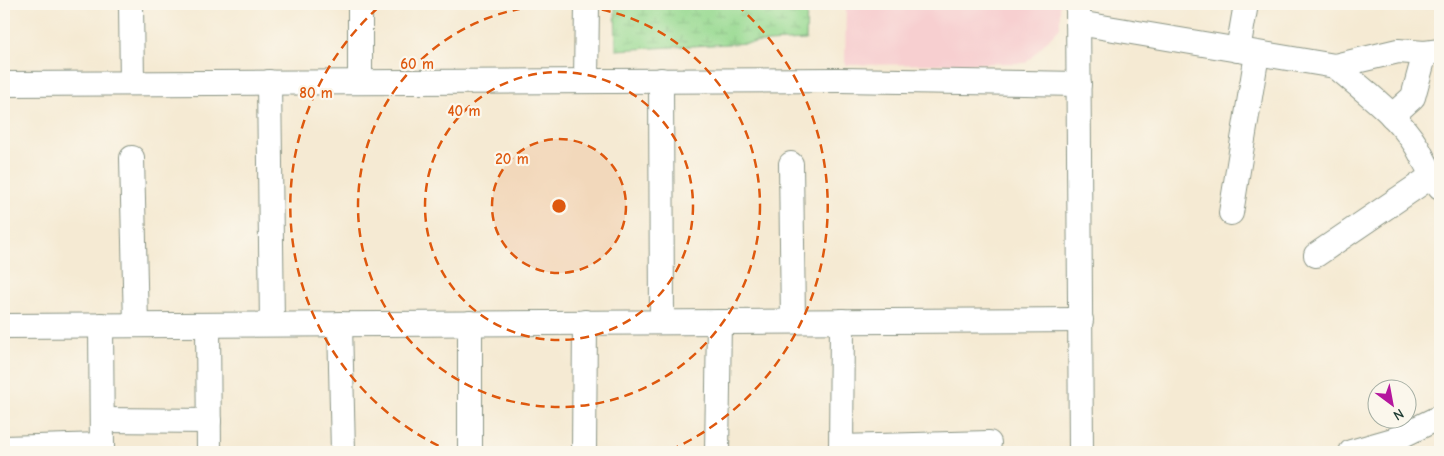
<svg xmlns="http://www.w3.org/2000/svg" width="1444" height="456" viewBox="0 0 1444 456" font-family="'Comic Neue',sans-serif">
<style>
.built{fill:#f7cfd0}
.wetland{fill:url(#wetland-marsh);stroke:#5a8b62}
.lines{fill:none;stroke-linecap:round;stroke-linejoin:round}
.street-casing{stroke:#8a9484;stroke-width:26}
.street{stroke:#fff;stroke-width:24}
.ring{fill:none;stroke:#de580e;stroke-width:2.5;stroke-dasharray:9 6}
.centre{fill:#de580e;stroke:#fbf7ec;stroke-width:2.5}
.ring-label{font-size:15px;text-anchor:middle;font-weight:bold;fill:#de580e;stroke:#fbf7ec;stroke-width:4.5;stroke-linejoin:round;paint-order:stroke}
</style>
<defs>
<pattern id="wetland-marsh" width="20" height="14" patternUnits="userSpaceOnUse" patternTransform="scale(1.25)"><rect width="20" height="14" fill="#96d990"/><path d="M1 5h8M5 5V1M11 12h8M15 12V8" fill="none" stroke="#81bb7d"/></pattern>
</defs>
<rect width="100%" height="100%" fill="#fbf7ec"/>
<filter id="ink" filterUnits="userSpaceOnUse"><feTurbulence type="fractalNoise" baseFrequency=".02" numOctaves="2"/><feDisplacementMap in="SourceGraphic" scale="10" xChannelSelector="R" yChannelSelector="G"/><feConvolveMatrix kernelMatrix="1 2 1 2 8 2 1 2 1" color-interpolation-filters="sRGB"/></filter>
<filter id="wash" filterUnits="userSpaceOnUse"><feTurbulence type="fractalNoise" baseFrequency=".0096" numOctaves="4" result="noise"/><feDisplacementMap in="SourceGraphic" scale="20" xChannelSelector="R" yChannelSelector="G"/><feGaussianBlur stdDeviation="1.12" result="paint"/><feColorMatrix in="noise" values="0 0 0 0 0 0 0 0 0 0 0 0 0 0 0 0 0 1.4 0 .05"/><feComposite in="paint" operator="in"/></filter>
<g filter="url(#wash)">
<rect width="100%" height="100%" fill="#f5ead3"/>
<polygon class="built" points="846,4 1060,4 1060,27 1026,63 845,65"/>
<polygon class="wetland" points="615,4 807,4 806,40 616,50"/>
</g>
<g filter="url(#ink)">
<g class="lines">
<g class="street-casing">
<g id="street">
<polyline points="131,4 132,83"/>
<polyline points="1078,4 1081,452"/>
<polyline points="1078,23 1335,66 1398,51 1425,53 1440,51"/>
<polyline points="1238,50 1246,4"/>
<path d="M1335,66C1364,91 1397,114 1417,147C1425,161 1430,174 1440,187"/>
<polyline points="586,80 587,4"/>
<polyline points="661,80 662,322"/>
<polyline points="269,82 272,324"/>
<polyline points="360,82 360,4"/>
<polyline points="4,84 839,80 1079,84"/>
<polyline points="1392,116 1413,97 1425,53"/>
<polyline points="132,158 136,325"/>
<polyline points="791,164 793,321"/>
<polyline points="1231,213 1257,54"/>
<polyline points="1316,255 1432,176"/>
<polyline points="340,324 343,452"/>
<polyline points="101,325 102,452"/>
<polyline points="208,325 209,452"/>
<polyline points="4,326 1081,320"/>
<polyline points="102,420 209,421"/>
<polyline points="841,447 989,443"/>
<polyline points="4,448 102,445"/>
<polyline points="470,452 470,323"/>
<polyline points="584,452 585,322"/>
<polyline points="717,452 719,322"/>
<polyline points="841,452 842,321"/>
<polyline points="1351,452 1393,440 1440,417"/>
</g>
</g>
<use href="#street" class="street"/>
</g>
</g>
<circle cx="559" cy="206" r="67" fill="#de580e" fill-opacity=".12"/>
<g class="ring">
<circle cx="559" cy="206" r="67"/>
<circle cx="559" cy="206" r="134"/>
<circle cx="559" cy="206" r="201"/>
<path d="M452 452A268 268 0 0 1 381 5M737 5A268 268 0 0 1 666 452"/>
</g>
<circle cx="559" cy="206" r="8" class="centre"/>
<g class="ring-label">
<text x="417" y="69">60 m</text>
<text x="316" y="98">80 m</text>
<text x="464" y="116">40 m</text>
<text x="512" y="164">20 m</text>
</g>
<rect width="1444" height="456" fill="none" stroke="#fbf7ec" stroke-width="20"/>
<g transform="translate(1392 404) rotate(148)"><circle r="24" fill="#fbf7ec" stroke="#a3ada2"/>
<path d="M0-4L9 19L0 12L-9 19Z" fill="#b5179e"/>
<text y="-8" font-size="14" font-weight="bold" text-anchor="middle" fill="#1f3d34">N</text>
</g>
</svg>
